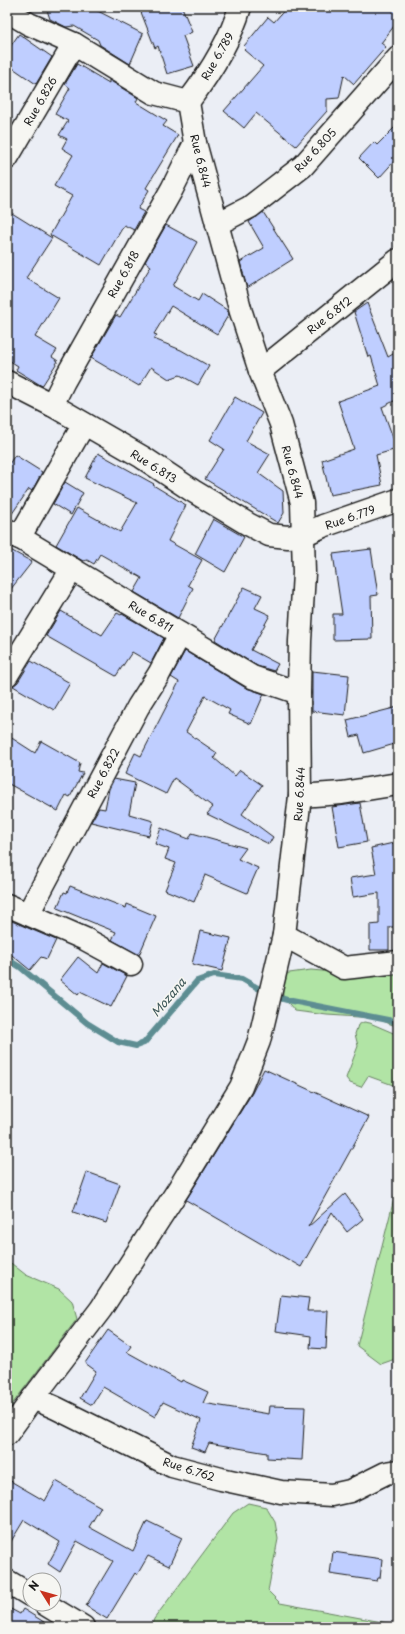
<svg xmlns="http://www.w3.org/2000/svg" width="405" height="1634" viewBox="0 0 405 1634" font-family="'Playpen Sans',sans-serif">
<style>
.green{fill:#b1e4a5;stroke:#668060}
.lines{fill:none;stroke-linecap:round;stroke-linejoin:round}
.stream{stroke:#5d8d92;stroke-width:6}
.building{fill:#bfceff;stroke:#1c1c1c}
.minor-casing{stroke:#1c1c1c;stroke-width:25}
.minor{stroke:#f6f6f2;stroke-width:22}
.labels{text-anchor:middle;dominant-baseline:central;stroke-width:3;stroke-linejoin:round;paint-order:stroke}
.street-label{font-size:11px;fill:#1c1c1c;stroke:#f6f6f2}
.water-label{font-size:12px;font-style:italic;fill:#3c5557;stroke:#f6f6f2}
</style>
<rect width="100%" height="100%" fill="#ebeef5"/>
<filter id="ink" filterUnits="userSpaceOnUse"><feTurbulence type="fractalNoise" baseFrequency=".025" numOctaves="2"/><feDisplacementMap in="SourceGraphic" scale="8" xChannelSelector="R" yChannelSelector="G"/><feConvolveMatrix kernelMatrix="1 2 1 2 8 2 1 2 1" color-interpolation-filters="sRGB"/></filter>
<g filter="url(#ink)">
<g class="green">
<polygon points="311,970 378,976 398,975 398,1027 375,1018 327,1015 295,1011 283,997 282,974"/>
<polygon points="364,1022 370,1023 398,1035 398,1067 393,1085 368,1076 361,1087 350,1083 346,1078 358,1046 355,1034 358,1025"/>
<polygon points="398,1183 398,1358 381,1364 357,1346"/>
<polygon points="7,1260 26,1275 59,1289 72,1301 77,1319 7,1411"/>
<polygon points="248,1503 266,1507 275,1522 278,1539 268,1591 280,1603 398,1625 398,1627 151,1627 154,1619 233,1513"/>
</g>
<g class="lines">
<polyline class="stream" points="7,959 20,967 87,1023 118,1042 136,1046 144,1043 197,981 214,975 242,979 270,995 287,1000 398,1022"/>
</g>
<g class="building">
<polygon points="46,7 90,7 143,34 130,64 100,45 98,40 74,26 66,27 50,19"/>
<polygon points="139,7 182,7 192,32 183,36 194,66 167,74 158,46 155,48"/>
<polygon points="287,7 398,7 398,21 381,43 386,47 354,84 344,75 339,98 327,99 327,111 296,146 256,113 244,128 224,111 263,66 244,50 246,48 244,46 268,17 274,22"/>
<polygon points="19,34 52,57 36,84 7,64 7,51"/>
<polygon points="77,64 109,83 109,80 138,98 136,102 167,121 163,126 178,135 146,188 149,190 138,209 144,212 134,230 124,225 101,265 50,235 72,196 54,186 73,155 62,148 67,139 59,135 68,121 55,114 70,88 65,84"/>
<polygon points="398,124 398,157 379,178 359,158 374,142 377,145"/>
<polygon points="7,210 52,238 26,278 59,298 35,337 57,350 52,357 58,361 42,386 16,370 18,366 7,359"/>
<polygon points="263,212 293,259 247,288 240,262 264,248 249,222"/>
<polygon points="166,225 197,242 173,286 198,301 202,294 227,310 229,314 217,334 171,306 154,334 157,335 154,339 181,350 209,366 198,385 180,375 169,379 151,367 139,386 91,358 116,315 120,317 151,266 145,262"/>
<polygon points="367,303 388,357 398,351 398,399 382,407 397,449 376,455 382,485 330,495 322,460 354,449 338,401 380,386 371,356 368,357 354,312"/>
<polygon points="235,397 262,413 246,441 270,454 258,473 283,491 284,513 278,523 205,479 224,449 210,440"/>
<polygon points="98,453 154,484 153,485 186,505 168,541 202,560 188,585 193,588 178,618 134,592 142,578 100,554 94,564 87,560 83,561 56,545 77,508 120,532 137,503 85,478"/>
<polygon points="15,455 42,472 32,491 29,489 9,518 7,518 7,467"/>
<polygon points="65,482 83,493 71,515 53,504"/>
<polygon points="213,519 244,537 225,572 195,554"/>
<polygon points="7,548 32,562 7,594"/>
<polygon points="371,549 378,595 371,596 372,639 333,640 333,614 342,614 333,554"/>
<polygon points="244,587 262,595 255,608 270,615 251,650 278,664 274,671 257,666 215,640"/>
<polygon points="61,611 102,635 117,613 121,615 122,614 164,638 151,663 132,652 116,676 46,636"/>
<polygon points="185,651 246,688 264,694 251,724 228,714 230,710 205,696 186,732 217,753 214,758 235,776 240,770 262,785 242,814 273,837 269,844 207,814 213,807 174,778 166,794 125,774 135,753 141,756 179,682 171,677"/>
<polygon points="31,661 70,683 54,710 13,686 18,682"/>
<polygon points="312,671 349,675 345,715 312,711"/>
<polygon points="398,707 398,743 364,753 359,735 351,737 347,720"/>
<polygon points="7,735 35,753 41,741 80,763 78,772 83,773 70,797 66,795 58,811 7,783"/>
<polygon points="114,779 135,783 129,814 153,821 149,836 91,822 99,808 105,809 109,789"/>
<polygon points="360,803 367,842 339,847 332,807"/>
<polygon points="161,828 189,839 192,833 246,848 238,859 258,868 247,893 205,875 194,902 165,890 176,863 165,859 169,849 155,844"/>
<polygon points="398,842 398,927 389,927 389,950 370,950 370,925 379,924 379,893 353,897 350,878 376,874 371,848"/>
<polygon points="70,886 126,908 127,904 156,916 139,955 112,940 116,932 57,908 64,892 67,893"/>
<polygon points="7,919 56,940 47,959 41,957 30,970 7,951"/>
<polygon points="200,931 231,938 222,971 192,964"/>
<polygon points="78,957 98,973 103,963 127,976 111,1007 80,992 78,995 60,980"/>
<polygon points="264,1069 369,1117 308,1227 345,1194 363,1219 347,1232 332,1212 301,1267 186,1200 252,1093"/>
<polygon points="87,1172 120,1184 106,1223 73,1212"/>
<polygon points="281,1295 309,1298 307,1311 328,1311 326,1349 310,1348 311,1336 276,1331"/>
<polygon points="108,1330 131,1346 127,1352 181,1382 182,1380 208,1392 203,1403 269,1414 270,1406 305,1407 302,1460 267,1458 267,1453 209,1443 205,1452 191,1447 201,1420 163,1402 155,1417 103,1387 92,1405 80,1398 96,1371 85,1363"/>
<polygon points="7,1479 45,1501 56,1481 101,1507 89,1527 133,1551 147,1521 182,1538 169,1566 148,1556 137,1575 135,1573 107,1619 86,1606 113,1561 77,1541 60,1572 48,1564 60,1542 24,1520 7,1548"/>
<polygon points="333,1552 382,1559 380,1578 378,1578 377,1581 330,1574"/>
<polygon points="7,1607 20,1614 23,1609 52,1627 7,1627"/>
</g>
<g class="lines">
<g class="minor-casing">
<g id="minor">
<polyline points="7,11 29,24 74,44 154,93 188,102 195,143 241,312 260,371 281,424 302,503 304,573 300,641 299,693 300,796 284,935 344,968 398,962"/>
<path d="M188,102C210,73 230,42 240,7"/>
<polyline points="7,158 74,44"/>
<polyline points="217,224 250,207 303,166 398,58"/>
<polyline points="260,371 398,260"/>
<polyline points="7,382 52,405 142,457 193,491 248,524 269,535 288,537 303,535 323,526 398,500"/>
<polyline points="52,405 64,381 172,189 195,143"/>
<polyline points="7,530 252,677 299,693"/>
<polyline points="19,538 84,424"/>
<polyline points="7,675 72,569"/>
<polyline points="300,796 342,793 398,784"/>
<polyline points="7,905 85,939 131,964"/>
<polyline points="28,914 138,707 159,674 180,634"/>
<polyline points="33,1398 101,1309 178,1190 241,1087 259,1041 284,935"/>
<polyline points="7,1434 33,1398 56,1408 172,1466 221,1479 281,1492 332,1495 350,1491 386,1473 398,1471"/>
<polyline points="7,1581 30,1595"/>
<polyline points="45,1604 83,1627"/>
</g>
</g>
<use href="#minor" class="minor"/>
</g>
</g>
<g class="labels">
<g class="street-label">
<text transform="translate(217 56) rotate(-60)">Rue 6.789</text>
<text transform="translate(40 101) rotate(-60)">Rue 6.826</text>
<text transform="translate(315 150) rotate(-47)">Rue 6.805</text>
<text transform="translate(201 161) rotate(76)">Rue 6.844</text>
<text transform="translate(123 274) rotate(-61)">Rue 6.818</text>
<text transform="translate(329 315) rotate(-38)">Rue 6.812</text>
<text transform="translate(154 466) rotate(32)">Rue 6.813</text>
<text transform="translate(293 472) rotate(75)">Rue 6.844</text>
<text transform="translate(350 517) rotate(-19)">Rue 6.779</text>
<text transform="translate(151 616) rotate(31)">Rue 6.811</text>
<text transform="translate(103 773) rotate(-62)">Rue 6.822</text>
<text transform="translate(299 794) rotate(-87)">Rue 6.844</text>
<text transform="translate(189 1469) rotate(18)">Rue 6.762</text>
</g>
<g class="water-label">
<text transform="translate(168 997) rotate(-50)">Mozana</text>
</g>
</g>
<rect width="405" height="1634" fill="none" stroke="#f6f6f2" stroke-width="24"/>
<rect x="12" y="12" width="381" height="1610" fill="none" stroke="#1c1c1c" stroke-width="1.5" filter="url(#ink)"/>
<g transform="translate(42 1592) rotate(307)"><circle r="19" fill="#f6f6f2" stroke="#9f9f9c"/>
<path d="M0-3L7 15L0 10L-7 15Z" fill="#c8321e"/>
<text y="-6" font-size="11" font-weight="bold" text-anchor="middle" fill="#1c1c1c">N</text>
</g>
</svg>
